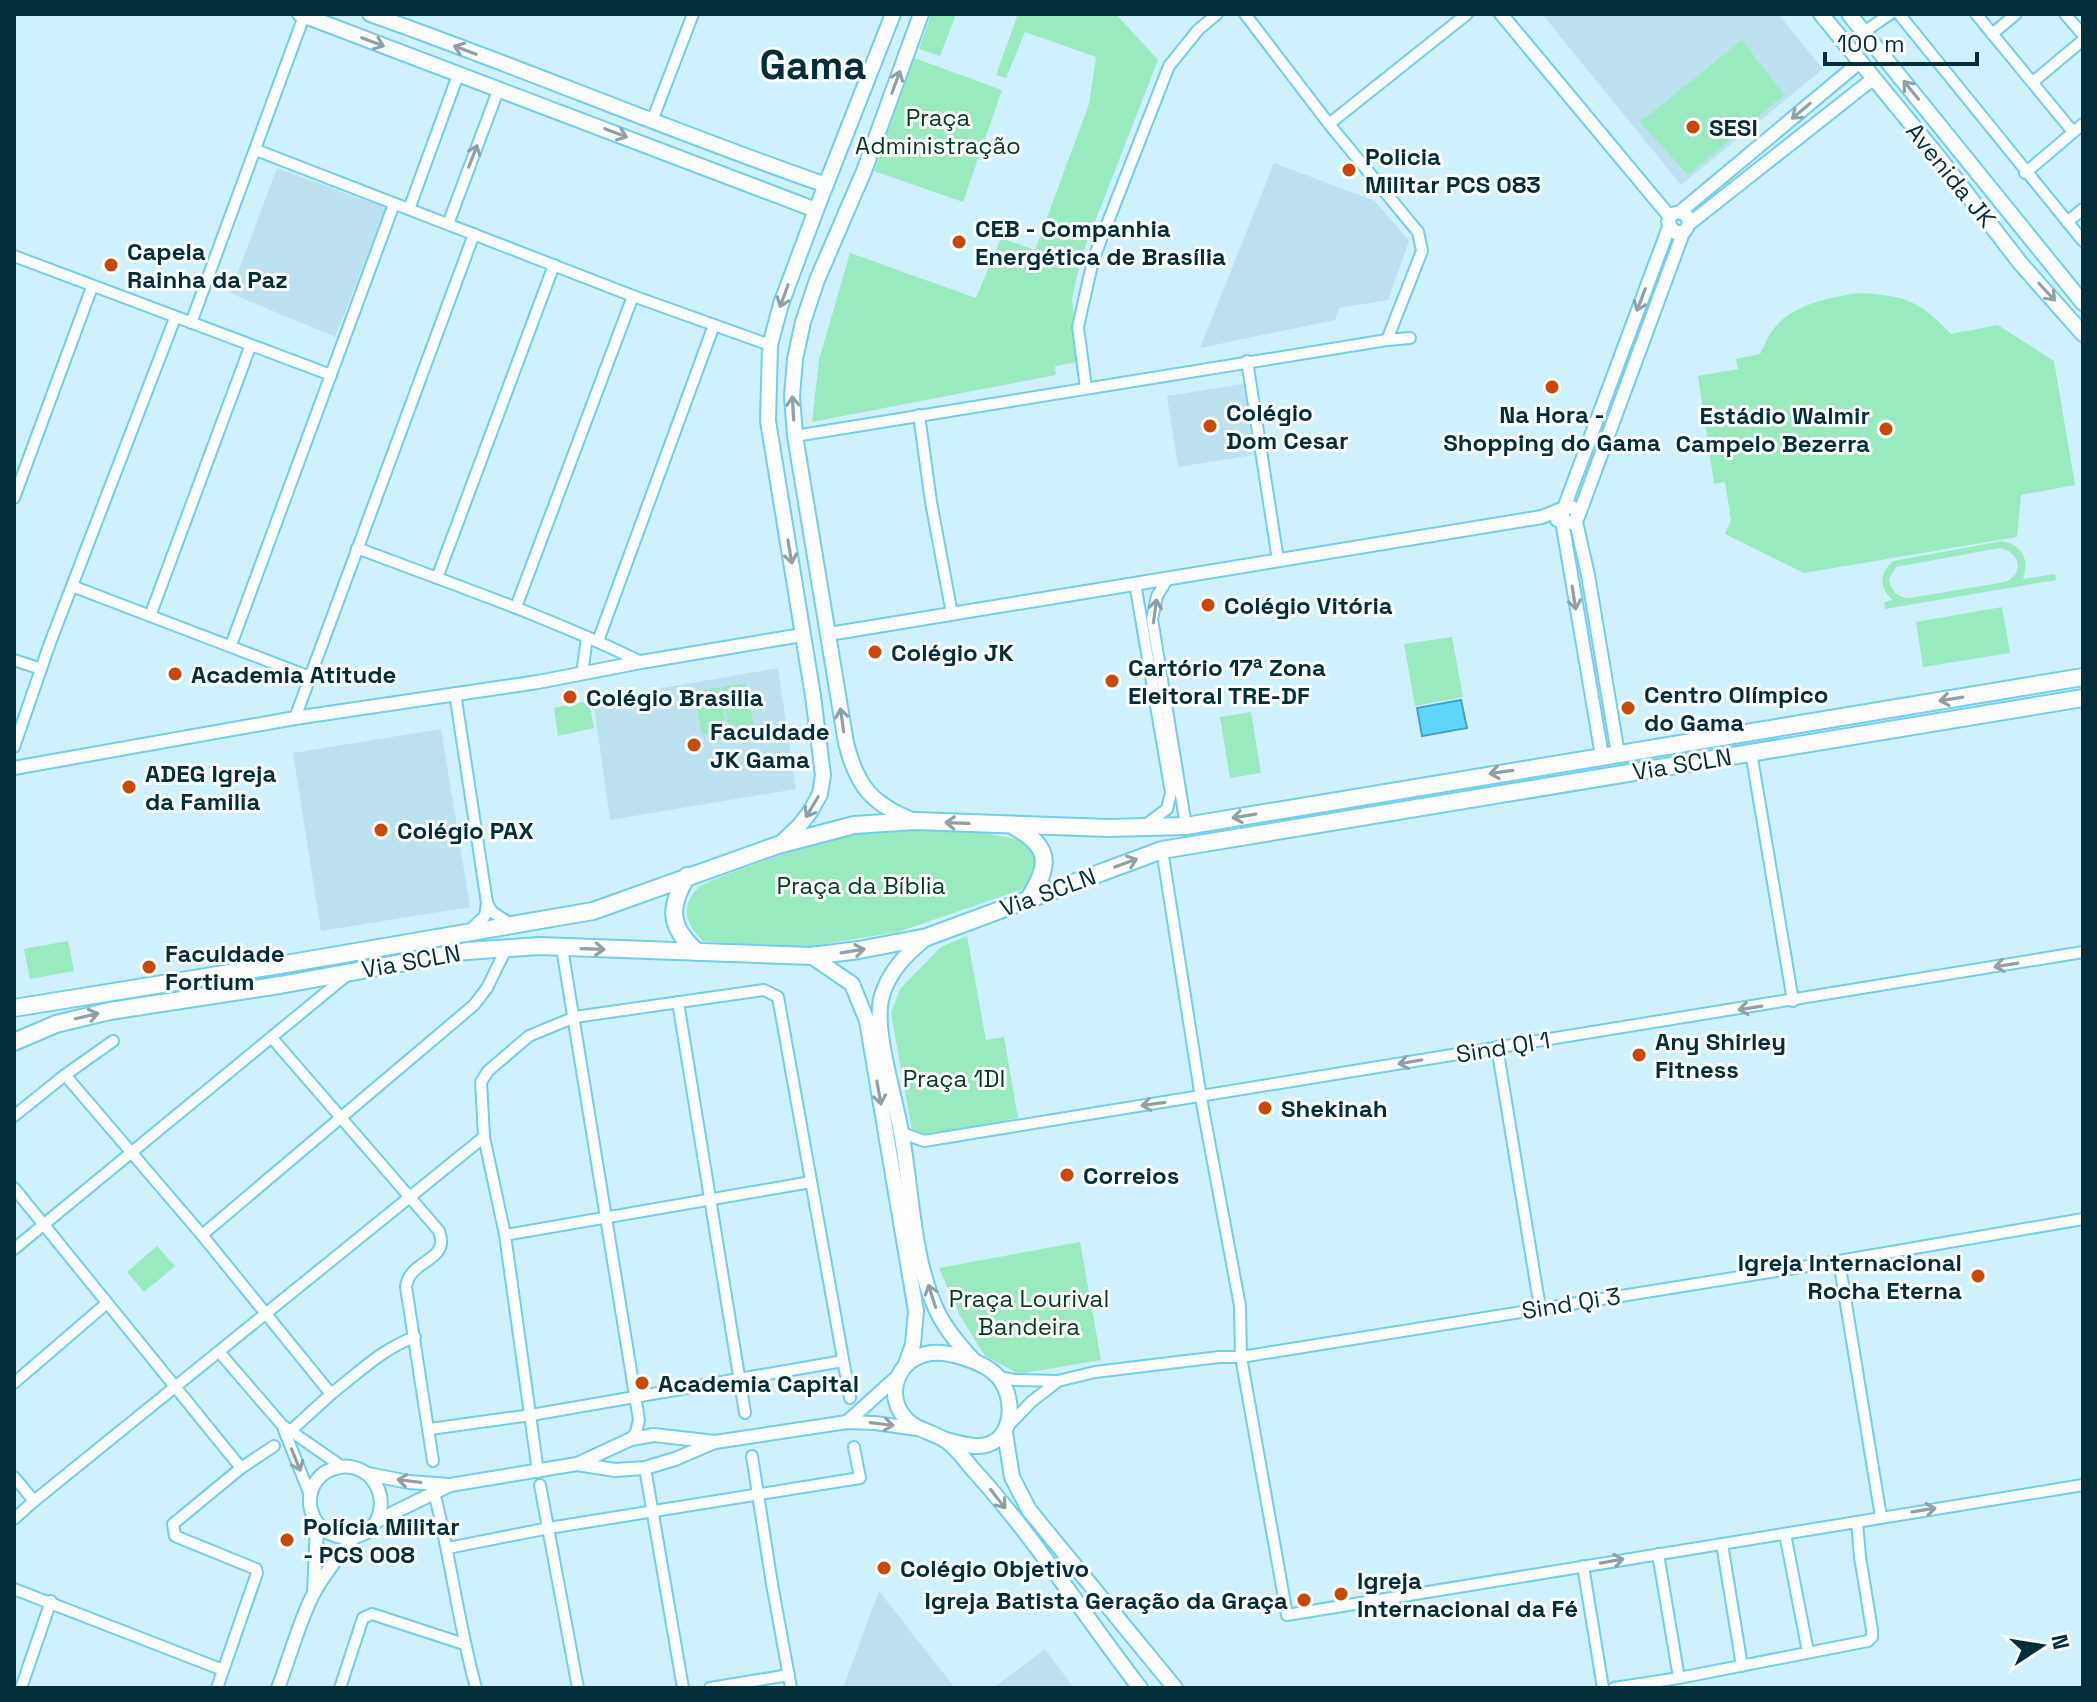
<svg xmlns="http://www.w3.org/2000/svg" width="2097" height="1702" viewBox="0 0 2097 1702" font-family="'Space Grotesk',sans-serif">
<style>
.built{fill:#bce2ef}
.green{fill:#9aeac0;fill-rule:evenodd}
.water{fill:#5ed7fb;stroke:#42a4c1;stroke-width:2}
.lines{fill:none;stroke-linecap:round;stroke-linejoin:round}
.minor-casing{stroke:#6fcfed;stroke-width:14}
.tertiary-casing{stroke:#6fcfed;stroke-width:16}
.secondary-casing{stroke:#6fcfed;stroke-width:18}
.primary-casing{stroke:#6fcfed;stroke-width:20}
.minor{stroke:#fff;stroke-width:10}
.tertiary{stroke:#fff;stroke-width:12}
.secondary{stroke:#fff;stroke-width:14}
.primary{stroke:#fff;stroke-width:16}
.oneway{stroke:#8da1a6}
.poi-dot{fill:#cc4800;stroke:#fff;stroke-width:3}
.labels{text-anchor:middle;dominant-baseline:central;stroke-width:6;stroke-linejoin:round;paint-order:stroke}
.park-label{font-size:24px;fill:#003b24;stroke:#fff}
.poi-label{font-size:24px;font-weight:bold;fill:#022e3a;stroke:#fff;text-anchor:start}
.street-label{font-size:24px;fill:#022e3a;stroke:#fff}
.town-label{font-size:40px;font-weight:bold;fill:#022e3a;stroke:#fff}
</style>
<rect width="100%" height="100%" fill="#cef1fd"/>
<g class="built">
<polygon points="1542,14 1778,14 1823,69 1681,185"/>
<polygon points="1274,163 1375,201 1409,241 1388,300 1339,308 1335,320 1200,348"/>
<polygon points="277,168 386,208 335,337 230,293"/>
<polygon points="1243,384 1254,455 1178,467 1167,396"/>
<polygon points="778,668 796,789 610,820 593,700"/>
<polygon points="441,729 470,907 321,931 293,753"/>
<polygon points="879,1591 955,1688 843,1688"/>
<polygon points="1045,1649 1074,1688 993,1688"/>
</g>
<g class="green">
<polygon points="931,14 956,14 940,56 919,49"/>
<polygon points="1018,14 1116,14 1158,60 1082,255 1072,298 1078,362 1055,366 1056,375 812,422 819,360 850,253 976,298 1001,238 1035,250 1089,104 1096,57 1025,32 1006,78 996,75"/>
<polygon points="1742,40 1784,95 1688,175 1640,122"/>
<polygon points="914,58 1002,90 963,202 874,171"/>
<path d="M1859,293C1907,296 1918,300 1951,334L1998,325L2054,361L2075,485L2021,495L2017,537L1804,573L1725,534L1731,520L1725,482L1714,484L1698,376L1738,369L1736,359L1760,354C1764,347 1767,338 1772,331C1790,305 1830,297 1859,293Z"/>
<path d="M2002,541C2022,545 2030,559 2023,579L2055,574L2056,580L1885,609L1884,602L1892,600C1879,586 1879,574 1893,561ZM2000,548C2020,552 2025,573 2005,582L1910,598C1897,597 1891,592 1889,579L1896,567Z"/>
<polygon points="2002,607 2010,653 1923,667 1916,622"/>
<polygon points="1452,637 1463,697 1415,706 1404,644"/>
<polygon points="746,683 754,727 729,731 722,687"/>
<polygon points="719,687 727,731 702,735 694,692"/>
<polygon points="589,701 594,728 558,736 554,708"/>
<polygon points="1251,712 1261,773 1230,778 1220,717"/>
<path d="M894,830L979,832L1028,841L1037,862L1026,888L898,932L793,949L703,941C686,924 679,908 698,888C707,878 831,838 851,834C865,831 880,831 894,830Z"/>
<polygon points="967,936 986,1040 1004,1037 1018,1118 923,1135 912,1131 891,1013 900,989 941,947"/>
<polygon points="68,941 74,971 30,979 24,949"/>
<polygon points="1080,1242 1101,1360 1019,1374 985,1356 960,1316 939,1268"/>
<polygon points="157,1246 175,1266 144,1292 127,1272"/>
</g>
<polygon class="water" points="1461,700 1467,728 1422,736 1417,708"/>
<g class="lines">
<g class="minor-casing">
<g id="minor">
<polyline points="1899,14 2083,241"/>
<polyline points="1976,14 2073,132"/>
<polyline points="2065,14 2083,35"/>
<polyline points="1864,32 1890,14"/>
<polyline points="1992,34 2016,14"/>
<polyline points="2033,82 2083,40"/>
<polyline points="652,121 693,14"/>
<polyline points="1329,124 1467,14"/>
<polyline points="256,150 633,296 770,345"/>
<polyline points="2025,173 2083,124"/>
<polyline points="409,209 458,75"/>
<polyline points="2067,222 2083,209"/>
<polyline points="448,224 499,88"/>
<polyline points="14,256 331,375"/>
<polyline points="191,323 304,16"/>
<polyline points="1387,340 1410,338"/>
<polyline points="1247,361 1278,560"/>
<polyline points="1086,388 1078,327 1093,260 1169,66 1198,30 1217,14"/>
<polyline points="919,415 931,502 952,614"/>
<polyline points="795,436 1387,340 1422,251 1418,232 1329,124 1245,14"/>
<polyline points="14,498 92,287"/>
<path d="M357,548C452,584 549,617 641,662"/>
<polyline points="437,578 554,265"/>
<polyline points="1168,578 1157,596 1152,619 1186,826"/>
<polyline points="1135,583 1171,793 1167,809 1144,826"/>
<polyline points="72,586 310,677 295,718"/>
<polyline points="516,607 633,296"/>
<polyline points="150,616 250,347"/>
<polyline points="598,641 714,325"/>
<polyline points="231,645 394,204"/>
<polyline points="14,660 41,669"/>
<polyline points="582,674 587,637"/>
<polyline points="310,677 474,234"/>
<polyline points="455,693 487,903 485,916 470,930"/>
<polyline points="14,747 50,643 175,318"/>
<polyline points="1751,752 1793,1001"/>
<polyline points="1162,850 1201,1098 1240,1306 1241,1357 1287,1615 2083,1485"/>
<polyline points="487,903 492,912 511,924"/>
<polyline points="562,948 639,1420 636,1432 631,1439"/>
<polyline points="678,1002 745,1413"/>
<path d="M272,1038L439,1231C451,1262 409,1259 406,1287L433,1461"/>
<polyline points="113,1041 65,1075 202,1235 474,1005 487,988 507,947"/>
<polyline points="1497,1047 1540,1308"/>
<polyline points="14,1116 65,1075"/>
<polyline points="902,1133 924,1141 2083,952"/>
<polyline points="14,1188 241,1468 274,1446"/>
<polyline points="202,1235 331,1394 286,1435"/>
<polyline points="505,1235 811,1182"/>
<polyline points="14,1249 346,976"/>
<polyline points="1839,1261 1881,1517"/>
<polyline points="220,1353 282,1425 341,1466"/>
<polyline points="998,1377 1015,1380 1058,1381 1095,1372 1219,1357 1241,1357 1839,1261 2083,1219"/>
<polyline points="14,1383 107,1303"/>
<path d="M331,1394C357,1374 383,1348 415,1337"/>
<polyline points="1008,1426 1031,1402 1058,1381"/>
<polyline points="430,1429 531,1415 843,1361"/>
<polyline points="284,1430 310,1495"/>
<polyline points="752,1456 772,1584 791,1688"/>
<polyline points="645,1468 683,1688"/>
<polyline points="538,1472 505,1235 484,1137 481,1082 488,1071 529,1036 575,1017 764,990 778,997 850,1398"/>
<polyline points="14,1477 34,1501 14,1519"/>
<polyline points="540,1485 578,1688"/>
<path d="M436,1500C451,1562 459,1626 476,1688"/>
<polyline points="34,1501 484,1137"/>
<polyline points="1785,1534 1808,1652"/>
<polyline points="1722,1544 1742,1666"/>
<polyline points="448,1548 549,1528 860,1478 854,1447"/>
<polyline points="1658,1554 1679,1678"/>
<polyline points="1583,1566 1603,1688"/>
<polyline points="14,1589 223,1670"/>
<polyline points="21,1688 51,1601"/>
<polyline points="217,1688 257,1573 256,1569 175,1536 173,1524 241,1468"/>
<polyline points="340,1688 363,1618 372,1614 464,1644"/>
<polyline points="710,1688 789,1675"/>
<polyline points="1614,1688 1679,1678 1868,1641 1872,1637 1872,1630 1860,1557 1857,1522"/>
</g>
</g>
<g class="tertiary-casing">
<g id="tertiary">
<polyline points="1501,14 1670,217"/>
<polyline points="1680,212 1861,61"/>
<polyline points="1689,224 1687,216 1680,212 1672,214 1668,222 1675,233 1685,231 1689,224 1874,78"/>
<polyline points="1578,512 1572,507 1564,508 1562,521 1571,523 1578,517 1683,233"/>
<polyline points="1557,520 1562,521 1602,756"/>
<polyline points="1576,522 1588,575 1618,754"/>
<polyline points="829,634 1542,517 1564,508 1669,227"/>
<polyline points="14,768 295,718 538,682 641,662 802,635"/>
<polyline points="847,1422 897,1377"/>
<polyline points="577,1464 615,1470 645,1468 675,1459 715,1442 847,1422 875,1423 917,1429"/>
<polyline points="368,1474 409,1482 450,1485 577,1464 631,1439 654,1435 715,1442"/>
<polyline points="377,1521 450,1485"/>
<polyline points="314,1592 317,1525"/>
<path d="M278,1688C289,1660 301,1615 315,1591C321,1580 346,1544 355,1537C358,1535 363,1535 366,1532C384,1520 385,1495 372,1479C365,1470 352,1465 340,1467C296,1474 300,1540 354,1538"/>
</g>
</g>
<g class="secondary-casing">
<g id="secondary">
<polyline points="300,14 816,210"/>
<path d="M370,14C523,68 673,132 826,185"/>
<polyline points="1821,14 1940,159 2021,264 2083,334"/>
<polyline points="1849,14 2083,303"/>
<path d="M914,821C872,804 857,787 846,743L795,436L792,396L795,359L803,322L817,280L864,171L921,14"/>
<polyline points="780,844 800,825 810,812 820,794 823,775 813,696 768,421 770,345 781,304 816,210 893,14"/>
<path d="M927,937C906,954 888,972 881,999C874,1033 895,1096 901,1132C912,1189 912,1259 937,1311C946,1330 959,1345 973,1360"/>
<polyline points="811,956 852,984 867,1021 916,1311 913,1344 906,1364"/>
<polyline points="1005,1433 1012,1477 1029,1510 1175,1688"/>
<path d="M946,1440C955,1442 966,1446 976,1446C1012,1447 1018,1402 999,1378C986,1362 946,1349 926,1354C901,1360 887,1387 900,1411C911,1430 929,1430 945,1440C957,1447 968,1465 978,1475C1037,1541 1086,1618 1140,1688"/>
</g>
</g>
<g class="primary-casing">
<g id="primary">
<path d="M1015,827C1053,848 1049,867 1028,900"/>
<path d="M687,876C668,908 669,927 697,952"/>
<polyline points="14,1008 274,966 593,911 778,845 854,825 915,821 1109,828 1186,826 2083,677"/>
<polyline points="14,1042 56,1024 110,1011 280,985 467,951 539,946 811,956 859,950 927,937 1162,850 2083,698"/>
</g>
</g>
<use href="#minor" class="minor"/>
<use href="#tertiary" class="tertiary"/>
<use href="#secondary" class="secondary"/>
<use href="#primary" class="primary"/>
</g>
<defs><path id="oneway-shaft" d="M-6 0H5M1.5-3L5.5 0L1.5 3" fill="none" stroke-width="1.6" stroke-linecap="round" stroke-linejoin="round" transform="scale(2)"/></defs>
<g class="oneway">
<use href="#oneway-shaft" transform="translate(373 42) rotate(21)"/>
<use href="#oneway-shaft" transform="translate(465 50) rotate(-159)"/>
<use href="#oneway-shaft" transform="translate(896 82) rotate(-70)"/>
<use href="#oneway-shaft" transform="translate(1911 90) rotate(-129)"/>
<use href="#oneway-shaft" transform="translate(1801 111) rotate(140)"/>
<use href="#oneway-shaft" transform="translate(616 133) rotate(21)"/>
<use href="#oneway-shaft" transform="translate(473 156) rotate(-69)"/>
<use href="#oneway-shaft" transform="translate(2047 292) rotate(47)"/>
<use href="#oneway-shaft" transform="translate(784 296) rotate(110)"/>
<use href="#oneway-shaft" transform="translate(1641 300) rotate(111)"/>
<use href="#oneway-shaft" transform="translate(793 408) rotate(-93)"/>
<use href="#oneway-shaft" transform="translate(790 552) rotate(80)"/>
<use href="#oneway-shaft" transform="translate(1574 598) rotate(81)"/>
<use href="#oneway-shaft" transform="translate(1155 611) rotate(-82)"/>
<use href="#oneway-shaft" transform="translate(1951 699) rotate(171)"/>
<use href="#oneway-shaft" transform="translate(842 720) rotate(-98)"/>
<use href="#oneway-shaft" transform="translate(1501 772) rotate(172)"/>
<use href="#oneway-shaft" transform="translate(812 807) rotate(121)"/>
<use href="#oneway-shaft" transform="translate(1244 816) rotate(171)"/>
<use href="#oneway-shaft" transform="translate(957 823) rotate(-178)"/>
<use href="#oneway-shaft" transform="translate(1126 863) rotate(-20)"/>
<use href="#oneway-shaft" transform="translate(593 949) rotate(2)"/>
<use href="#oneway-shaft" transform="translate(853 951) rotate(-9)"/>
<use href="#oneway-shaft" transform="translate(2006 965) rotate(171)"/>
<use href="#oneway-shaft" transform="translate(1750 1008) rotate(171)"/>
<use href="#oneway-shaft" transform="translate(87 1016) rotate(-13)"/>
<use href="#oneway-shaft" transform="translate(1410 1062) rotate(170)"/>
<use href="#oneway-shaft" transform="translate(879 1093) rotate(80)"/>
<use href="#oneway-shaft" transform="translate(1153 1104) rotate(172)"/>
<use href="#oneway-shaft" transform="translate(932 1296) rotate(-108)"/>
<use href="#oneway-shaft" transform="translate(882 1424) rotate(7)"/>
<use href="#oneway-shaft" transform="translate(296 1460) rotate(68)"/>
<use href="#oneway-shaft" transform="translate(409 1481) rotate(-173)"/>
<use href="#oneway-shaft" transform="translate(998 1499) rotate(52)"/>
<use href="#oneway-shaft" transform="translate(1924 1510) rotate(-9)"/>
<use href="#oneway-shaft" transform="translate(1612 1561) rotate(-10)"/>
</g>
<g class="poi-dot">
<circle cx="1693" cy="127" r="8"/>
<circle cx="1349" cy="170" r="8"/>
<circle cx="959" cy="242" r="8"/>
<circle cx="111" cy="265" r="8"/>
<circle cx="1552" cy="387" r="8"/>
<circle cx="1210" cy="426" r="8"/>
<circle cx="1886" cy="429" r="8"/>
<circle cx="1208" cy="605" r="8"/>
<circle cx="875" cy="652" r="8"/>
<circle cx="175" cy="674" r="8"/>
<circle cx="1112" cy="681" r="8"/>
<circle cx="570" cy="697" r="8"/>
<circle cx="1628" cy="708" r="8"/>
<circle cx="694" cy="745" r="8"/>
<circle cx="129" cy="787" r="8"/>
<circle cx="381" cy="830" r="8"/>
<circle cx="149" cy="967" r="8"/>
<circle cx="1639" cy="1055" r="8"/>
<circle cx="1265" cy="1108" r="8"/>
<circle cx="1067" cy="1175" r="8"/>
<circle cx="1978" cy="1276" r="8"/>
<circle cx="642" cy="1383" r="8"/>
<circle cx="287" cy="1540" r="8"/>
<circle cx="884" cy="1568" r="8"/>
<circle cx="1341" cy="1594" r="8"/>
<circle cx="1304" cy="1600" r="8"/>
</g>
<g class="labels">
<g class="park-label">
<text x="938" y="117">Praça<tspan x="938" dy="28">Administração</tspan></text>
<text x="861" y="885">Praça da Bíblia</text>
<text x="954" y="1078">Praça 1DI</text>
<text x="1029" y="1298">Praça Lourival<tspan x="1029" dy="28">Bandeira</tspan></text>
</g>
<g class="poi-label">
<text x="1709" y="127">SESI</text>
<text x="1365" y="156">Policia<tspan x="1365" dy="28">Militar PCS 083</tspan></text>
<text x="975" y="228">CEB - Companhia<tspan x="975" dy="28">Energética de Brasília</tspan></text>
<text x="127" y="251">Capela<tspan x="127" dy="28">Rainha da Paz</tspan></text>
<text x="1226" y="412">Colégio<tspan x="1226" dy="28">Dom Cesar</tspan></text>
<text x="1552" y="414" text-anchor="middle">Na Hora -<tspan x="1552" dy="28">Shopping do Gama</tspan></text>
<text x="1870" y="415" text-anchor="end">Estádio Walmir<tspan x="1870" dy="28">Campelo Bezerra</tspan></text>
<text x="1224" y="605">Colégio Vitória</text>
<text x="891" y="652">Colégio JK</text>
<text x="1128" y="667">Cartório 17ª Zona<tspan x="1128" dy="28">Eleitoral TRE-DF</tspan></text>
<text x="191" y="674">Academia Atitude</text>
<text x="1644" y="694">Centro Olímpico<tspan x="1644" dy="28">do Gama</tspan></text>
<text x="586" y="697">Colégio Brasilia</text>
<text x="710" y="731">Faculdade<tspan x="710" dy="28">JK Gama</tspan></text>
<text x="145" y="773">ADEG Igreja<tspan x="145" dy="28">da Familia</tspan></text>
<text x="397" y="830">Colégio PAX</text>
<text x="165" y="953">Faculdade<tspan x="165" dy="28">Fortium</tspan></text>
<text x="1655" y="1041">Any Shirley<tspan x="1655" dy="28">Fitness</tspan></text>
<text x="1281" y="1108">Shekinah</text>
<text x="1083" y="1175">Correios</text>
<text x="1962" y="1262" text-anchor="end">Igreja Internacional<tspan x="1962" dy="28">Rocha Eterna</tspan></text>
<text x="658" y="1383">Academia Capital</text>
<text x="303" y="1526">Polícia Militar<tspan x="303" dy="28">- PCS 008</tspan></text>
<text x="900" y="1568">Colégio Objetivo</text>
<text x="1357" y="1580">Igreja<tspan x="1357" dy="28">Internacional da Fé</tspan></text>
<text x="1288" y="1600" text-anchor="end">Igreja Batista Geração da Graça</text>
</g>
<g class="street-label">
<text transform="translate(1951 175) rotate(51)">Avenida JK</text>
<text transform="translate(1682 764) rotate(-9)">Via SCLN</text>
<text transform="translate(1048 892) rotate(-20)">Via SCLN</text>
<text transform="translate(411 961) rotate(-10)">Via SCLN</text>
<text transform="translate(1503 1047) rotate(-9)">Sind QI 1</text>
<text transform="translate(1571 1303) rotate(-9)">Sind Qi 3</text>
</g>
<g class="town-label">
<text x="813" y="65">Gama</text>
</g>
</g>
<rect width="2097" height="1702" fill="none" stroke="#022e3a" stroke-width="32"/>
<g transform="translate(2041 1646) rotate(78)" stroke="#ffffff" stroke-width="6" paint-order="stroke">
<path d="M0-6L14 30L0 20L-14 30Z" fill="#022e3a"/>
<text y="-12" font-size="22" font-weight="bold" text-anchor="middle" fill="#022e3a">N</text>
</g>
<path d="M1825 52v12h152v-12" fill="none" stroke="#022e3a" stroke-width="4"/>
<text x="1837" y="52" font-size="24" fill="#022e3a" stroke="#ffffff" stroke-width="6" paint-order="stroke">100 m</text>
</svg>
